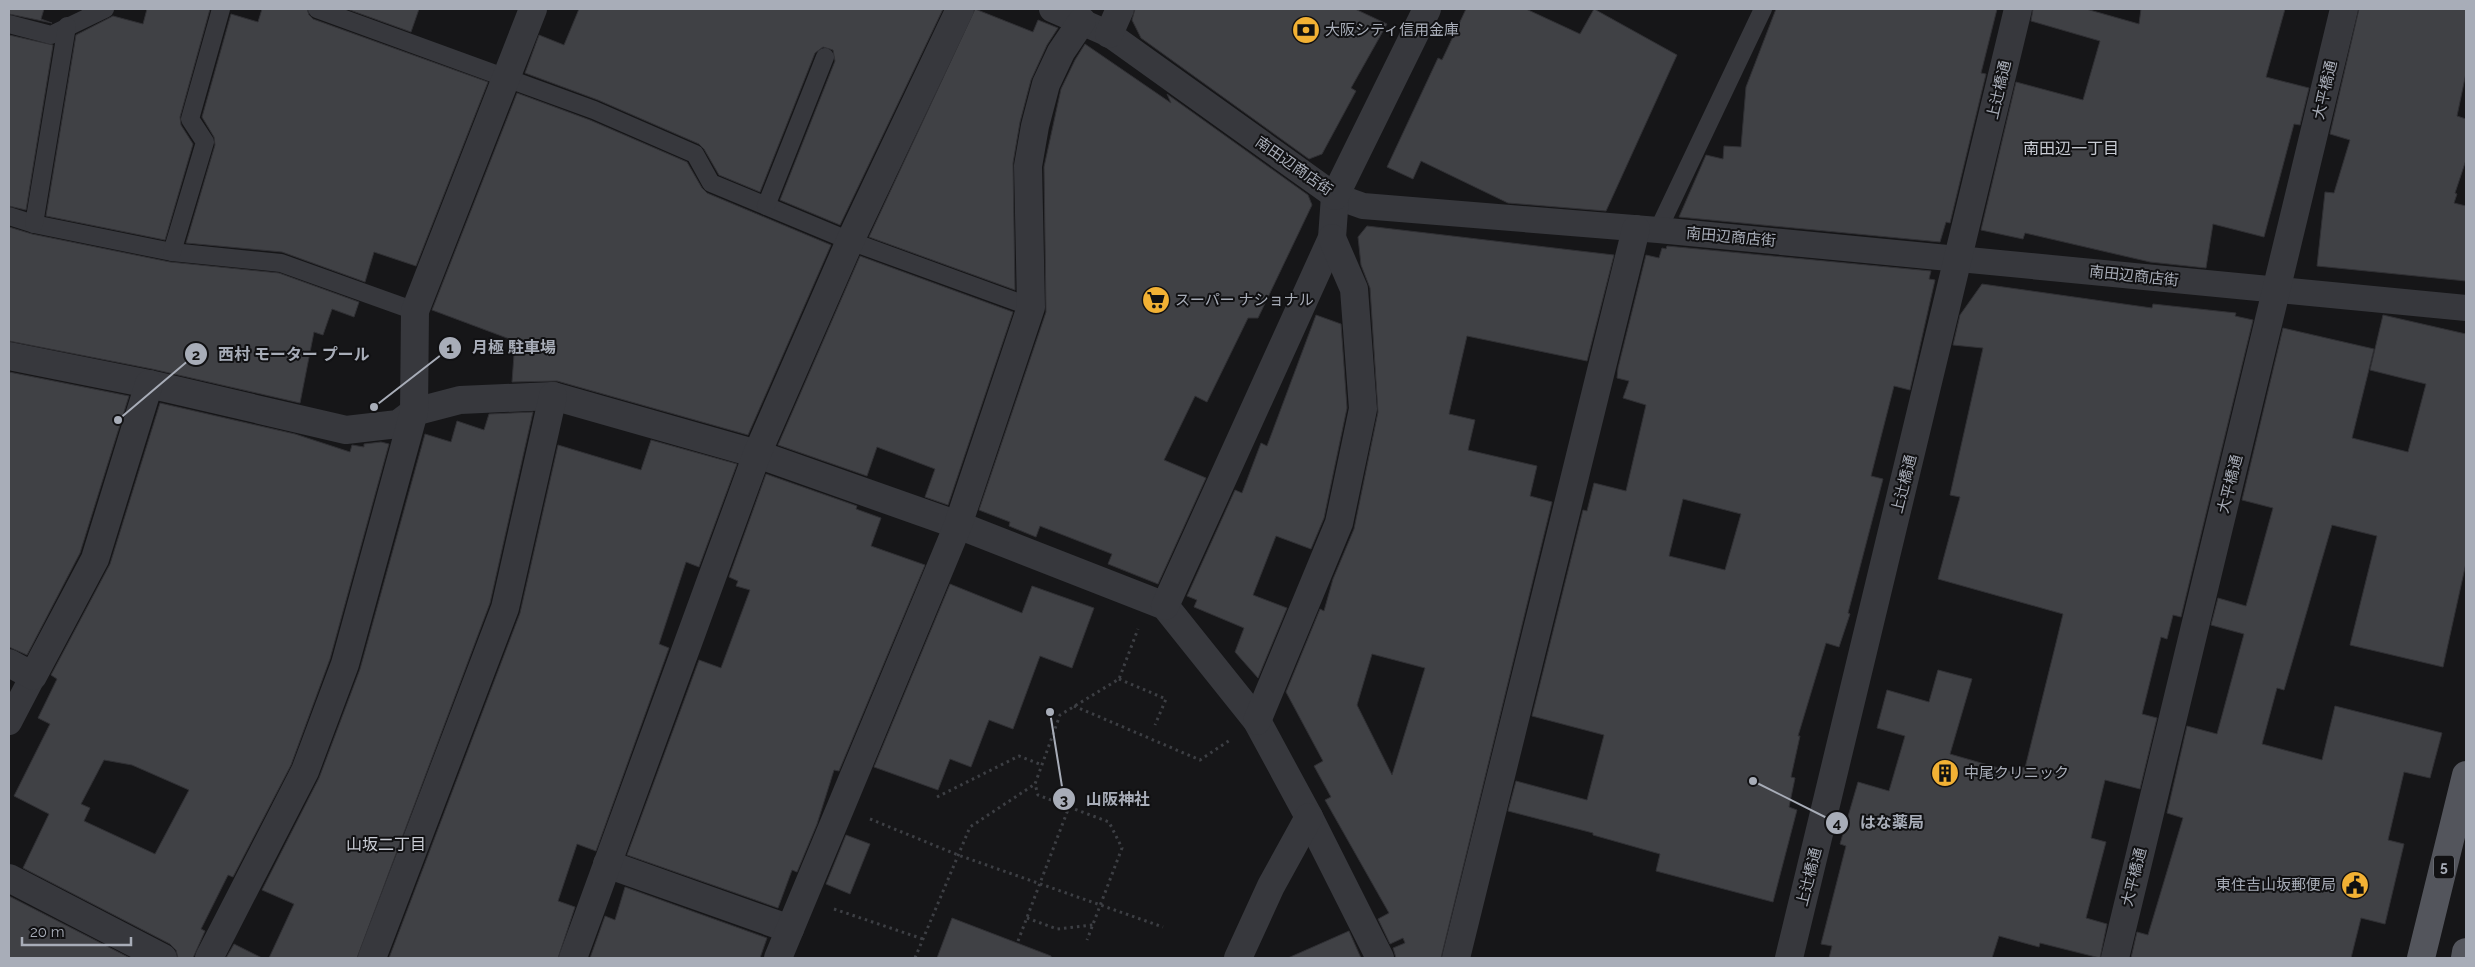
<svg xmlns="http://www.w3.org/2000/svg" width="2475" height="967" viewBox="0 0 2475 967" font-family="Raleway,'Noto Sans JP',sans-serif">
<style>
.building{fill:#404145;stroke:#303034;fill-rule:evenodd}
.lines{fill:none;stroke-linecap:round;stroke-linejoin:round}
.path{stroke:#3d3f44;stroke-width:3;stroke-dasharray:2.5 4;stroke-linecap:butt}
.service{stroke:#37383d;stroke-width:18}
.pedestrian{stroke:#37383d;stroke-width:26}
.minor{stroke:#37383d;stroke-width:28}
.tertiary{stroke:#37383d;stroke-width:28}
.primary{stroke:#53555c;stroke-width:28}
.labels{text-anchor:middle;dominant-baseline:central;stroke-width:4;stroke-linejoin:round;paint-order:stroke}
.shield{fill:#111113;stroke:#7b7e86;stroke-width:1}
.shield-label{font-size:14px;font-weight:bold;fill:#a8adb8}
.poi-label{font-size:15px;fill:#a8adb8;stroke:#111113;text-anchor:start}
.street-label{font-size:15px;fill:#a8adb8;stroke:#111113}
.neighbourhood-label{font-size:16px;fill:#c9ccd4;stroke:#111113}
.leader{fill:none;stroke:#a8adb8;stroke-width:2}
.callout-dot{fill:#a8adb8;stroke:#111113;stroke-width:2}
.mark-label{font-size:15px;text-anchor:middle;font-weight:bold;fill:#111}
.callout-label{font-size:16px;text-anchor:middle;font-weight:bold;fill:#a8adb8;stroke:#111113;stroke-width:4;stroke-linejoin:round;paint-order:stroke}
</style>
<rect width="100%" height="100%" fill="#161618"/>
<g class="building">
<polygon points="9,9 44,9 41,19 52,23 9,14"/>
<polygon points="147,9 210,9 180,117 181,125 193,144 165,240 46,216 76,35 113,16 143,24"/>
<polygon points="262,9 307,9 309,15 313,19 488,82 416,266 374,252 365,282 282,252 186,243 215,145 214,137 202,117 231,14 258,22"/>
<polygon points="347,9 419,9 411,32"/>
<polygon points="579,9 943,9 840,225 780,200 835,61 833,50 823,47 815,53 760,192 719,175 704,149 699,144 598,100 525,73 539,35 564,45"/>
<polygon points="975,9 1033,32 1038,20 1058,28 1047,45 1031,80 1020,122 1013,163 1015,290 869,237"/>
<polygon points="1135,9 1355,9 1387,24 1351,88 1356,91 1322,154 1309,159 1141,38 1132,20"/>
<polygon points="1466,9 1526,9 1580,34 1594,9 1677,55 1606,211 1508,203 1421,161 1413,179 1387,167 1438,58 1442,60"/>
<polygon points="1776,9 1997,9 1981,73 1986,74 1950,223 1946,222 1940,242 1679,217 1706,155 1723,159 1724,146 1741,147 1746,87"/>
<polygon points="2033,9 2086,9 2139,24 2141,9 2285,9 2266,77 2309,88 2300,125 2294,124 2264,237 2213,224 2206,268 2150,262 2025,233 2023,239 1981,230 2016,82 2083,100 2100,41 2031,21"/>
<polygon points="2359,9 2466,9 2466,73 2457,116 2466,119 2466,160 2455,193 2457,194 2454,203 2466,206 2466,281 2317,266 2325,192 2334,193 2350,140 2330,134"/>
<polygon points="9,35 53,45 26,210 9,206"/>
<polygon points="1085,44 1171,103 1167,94 1308,195 1312,205 1258,318 1248,318 1207,402 1195,396 1164,460 1206,478 1158,584 1108,564 1112,554 1040,526 1036,537 1009,526 1010,522 979,510 1046,312 1044,167 1061,89 1075,60"/>
<polygon points="517,93 590,120 687,162 702,188 707,193 831,245 748,435 557,381 512,382 515,341 432,310"/>
<path d="M1367,226L1614,255L1587,361L1467,336L1449,414L1475,420L1468,450L1537,466L1530,496L1552,502L1441,958H1396L1393,948L1405,943L1403,938L1390,944L1378,919L1389,913L1325,800L1331,797L1314,766L1323,761L1286,692L1320,609L1324,611L1333,579L1354,529L1378,412L1370,288L1361,265L1358,237ZM1372,654L1425,668L1392,775L1357,705Z"/>
<polygon points="9,227 32,234 170,262 279,273 359,302 354,317 332,309 323,335 314,332 300,403 152,369 9,341"/>
<path d="M1667,246L1931,271L1929,279L1935,280L1910,390L1894,386L1871,476L1883,479L1848,613L1850,614L1839,647L1826,643L1798,736H1800L1791,777L1795,778L1789,807L1797,810L1773,902L1656,871L1660,854L1593,835V833L1508,811L1516,781L1587,800L1604,735L1532,716L1583,510L1587,511L1594,483L1626,491L1646,405L1623,398L1629,381L1617,378L1618,368L1646,255L1659,258L1662,248L1666,249ZM1683,499L1741,514L1725,570L1669,556Z"/>
<polygon points="860,256 1013,312 948,505 925,497 935,469 877,447 867,476 778,445"/>
<polygon points="1982,284 2152,308 2153,304 2236,313 2235,316 2253,320 2181,617 2173,615 2167,639 2161,637 2142,714 2157,718 2140,789 2105,780 2091,838 2106,842 2086,918 2107,924 2100,958 2040,943 2039,947 1999,936 1992,958 1829,958 1832,946 1821,944 1846,846 1840,844 1858,782 1889,791 1905,736 1877,728 1887,690 1929,702 1938,670 1972,679 1950,754 2016,773 2018,766 2025,768 2056,643 2063,614 1938,579 1960,497 1950,495 1983,348 1953,345 1960,315"/>
<polygon points="1316,315 1341,324 1347,408 1324,518 1311,549 1276,536 1253,595 1287,608 1258,678 1235,652 1244,628 1194,607 1197,600 1187,596 1235,490 1242,493 1261,443 1267,446"/>
<polygon points="2383,315 2466,334 2466,563 2443,667 2350,645 2377,536 2332,525 2284,690 2277,688 2262,744 2322,760 2335,706 2442,733 2430,778 2404,772 2388,840 2404,844 2385,924 2361,918 2351,958 2131,958 2137,932 2148,935 2183,818 2167,813 2187,726 2217,734 2244,634 2211,625 2218,598 2246,606 2273,508 2242,500 2283,328 2374,349 2352,438 2408,452 2426,384 2370,370"/>
<polygon points="9,372 129,396 80,553 27,655 9,647"/>
<path d="M160,403L295,434L350,452L352,445L364,447V444L381,442L389,444L330,659L291,765L233,877L228,875L201,929L205,931L193,958H178L176,950L170,944L23,868L49,814L14,796L50,724L38,718L57,679L51,675L110,564ZM104,760L132,765L189,790L155,854L84,821L90,808L81,804Z"/>
<polygon points="533,412 490,603 357,958 269,958 294,904 262,890 319,778 360,669 425,434 451,442 457,421 484,430 489,414"/>
<polygon points="651,440 737,464 699,567 686,562 659,644 669,648 596,851 577,844 558,901 575,907 558,958 389,958 520,613 558,445 641,470"/>
<polygon points="766,474 857,506 856,509 881,518 871,546 925,565 839,771 834,770 817,824 797,872 792,870 778,908 627,855 699,660 721,668 750,590 736,586 738,581 729,577"/>
<polygon points="950,584 1022,613 1032,586 1094,608 1072,668 1040,656 1013,729 989,720 971,767 950,759 938,790 874,767"/>
<polygon points="846,835 870,844 850,894 826,884"/>
<polygon points="625,887 767,938 760,958 590,958 605,916 615,920"/>
<polygon points="9,896 130,958 9,958"/>
<polygon points="952,918 1051,956 1051,958 937,958"/>
<polygon points="1349,931 1361,958 1288,958"/>
<polygon points="234,944 262,958 226,958"/>
</g>
<g class="lines">
<g class="path">
<polyline points="1119,679 1166,699 1155,725"/>
<polyline points="1074,706 1200,760 1230,740"/>
<polyline points="937,797 1019,756 1042,765"/>
<polyline points="1069,807 1109,822 1122,848 1087,940"/>
<polyline points="870,819 958,855 1163,927"/>
<polyline points="834,909 923,939"/>
<polyline points="1027,918 1057,929 1093,925"/>
<polyline points="1018,941 1069,807 1038,795 1035,784 1060,715 1119,679 1138,629"/>
<polyline points="915,958 970,827 1035,784"/>
</g>
<g class="service">
<polyline points="317,9 594,110 695,154 711,183 850,241 1031,307"/>
<polyline points="9,24 51,35 105,9"/>
<polyline points="766,206 825,57"/>
<polyline points="9,216 34,224 172,252 281,263 415,311"/>
<polyline points="34,224 67,26"/>
<polyline points="1658,230 1763,9"/>
<polyline points="172,252 205,142 190,119 221,9"/>
</g>
<g class="pedestrian">
<polyline points="1052,9 1109,34 1335,196 1363,206 1658,230 2466,308"/>
<polyline points="9,722 33,676"/>
</g>
<g class="minor">
<polyline points="1109,34 1120,9"/>
<polyline points="9,356 149,384 346,430 398,424 414,412 460,400 553,396 757,454 958,525 1165,606 1257,721 1309,817 1380,958"/>
<polyline points="1165,606 1332,238 1335,196"/>
<polyline points="9,663 33,676 95,559 149,384"/>
<polyline points="1257,721 1339,523 1363,409 1354,289 1332,238"/>
<polyline points="607,864 790,929"/>
<polyline points="9,878 163,958"/>
<polyline points="209,958 305,771 345,664 414,412 415,311 533,9"/>
<polyline points="372,958 505,608 553,396"/>
<polyline points="573,958 757,454 850,241 960,9"/>
<polyline points="778,958 958,525 1031,307 1028,166 1035,126 1046,84 1061,52 1082,21"/>
<polyline points="1238,958 1271,886 1309,817"/>
<polyline points="1456,958 1636,229"/>
<polyline points="1789,958 2018,9"/>
<polyline points="2115,958 2344,9"/>
</g>
<polyline class="tertiary" points="1335,196 1427,9"/>
<g class="primary">
<polyline points="2421,958 2466,775"/>
<polyline points="2465,958 2466,952"/>
</g>
</g>
<defs>
<g id="bank-disc" transform="scale(1.4375)"><circle r="9.5" fill="#f2b134" stroke="#111113"/><path d="M-6-4H6V4H-6ZM0-2.3a2.3 2.3 0 1 0 0 4.6a2.3 2.3 0 1 0 0-4.6Z" fill="#111"/></g>
<g id="supermarket-disc" transform="scale(1.4375)"><circle r="9.5" fill="#f2b134" stroke="#111113"/><path d="M-6-5.5h2.5l.6 2H6L4.5 2H-2.5L-4.4-4H-6ZM-1.5 3.2a1.3 1.3 0 1 0 .1 0ZM3 3.2a1.3 1.3 0 1 0 .1 0Z" fill="#111"/></g>
<g id="building-disc" transform="scale(1.4375)"><circle r="9.5" fill="#f2b134" stroke="#111113"/><path d="M-4-6H4V6H1V3H-1V6H-4ZM-2.5-4.3h1.7v1.8h-1.7ZM.8-4.3h1.7v1.8H.8ZM-2.5-1h1.7V.8h-1.7ZM.8-1h1.7V.8H.8Z" fill="#111"/></g>
<g id="civic-disc" transform="scale(1.4375)"><circle r="9.5" fill="#f2b134" stroke="#111113"/><path d="M-.6-6.5H3V-4.5H.6V-3L4-1V1h2V6H-6V1h2V-1L-.6-3ZM-1.2 2.5V6h2.4V2.5Z" fill="#111"/></g>
</defs>
<g fill-rule="evenodd">
<use href="#bank-disc" x="1306" y="30"/>
<use href="#supermarket-disc" x="1156" y="300"/>
<use href="#building-disc" x="1945" y="773"/>
<use href="#civic-disc" x="2355" y="885"/>
</g>
<g class="labels">
<rect class="shield" x="2434" y="855.5" width="20" height="23" rx="4"/>
<g class="shield-label">
<text x="2444" y="867">5</text>
</g>
<g class="poi-label">
<text x="1325" y="30">大阪シティ信用金庫</text>
<text x="1175" y="300">スーパー ナショナル</text>
<text x="1964" y="773">中尾クリニック</text>
<text x="2336" y="885" text-anchor="end">東住吉山坂郵便局</text>
</g>
<g class="street-label">
<text transform="translate(1999 90) rotate(-77)">上辻橋通</text>
<text transform="translate(2325 90) rotate(-77)">大平橋通</text>
<text transform="translate(1294 166) rotate(35)">南田辺商店街</text>
<text transform="translate(1731 237) rotate(5)">南田辺商店街</text>
<text transform="translate(2134 276) rotate(6)">南田辺商店街</text>
<text transform="translate(1904 484) rotate(-76)">上辻橋通</text>
<text transform="translate(2230 484) rotate(-76)">大平橋通</text>
<text transform="translate(1809 877) rotate(-76)">上辻橋通</text>
<text transform="translate(2134 877) rotate(-76)">大平橋通</text>
</g>
<g class="neighbourhood-label">
<text x="2071" y="148">南田辺一丁目</text>
<text x="386" y="844">山坂二丁目</text>
</g>
</g>
<path class="leader" d="M374 407L450 348M118 420L196 354M1050 712L1064 799M1753 781L1837 823"/>
<g class="callout-dot">
<circle cx="374" cy="407" r="5"/>
<circle cx="118" cy="420" r="5"/>
<circle cx="1050" cy="712" r="5"/>
<circle cx="1753" cy="781" r="5"/>
<circle cx="450" cy="348" r="12"/>
<circle cx="196" cy="354" r="12"/>
<circle cx="1064" cy="799" r="12"/>
<circle cx="1837" cy="823" r="12"/>
</g>
<g class="mark-label">
<text x="450" y="353">1</text>
<text x="196" y="360">2</text>
<text x="1064" y="805">3</text>
<text x="1837" y="828">4</text>
</g>
<g class="callout-label">
<text x="514" y="353">月極 駐車場</text>
<text x="294" y="360">西村 モーター プール</text>
<text x="1118" y="805">山阪神社</text>
<text x="1892" y="828">はな薬局</text>
</g>
<rect width="2475" height="967" fill="none" stroke="#a8adb8" stroke-width="20"/>
<path d="M22 937v8h109v-8" fill="none" stroke="#a8adb8" stroke-width="2.5"/>
<text x="30" y="937" font-size="15" fill="#a8adb8" stroke="#111113" stroke-width="4" paint-order="stroke">20 m</text>
</svg>
